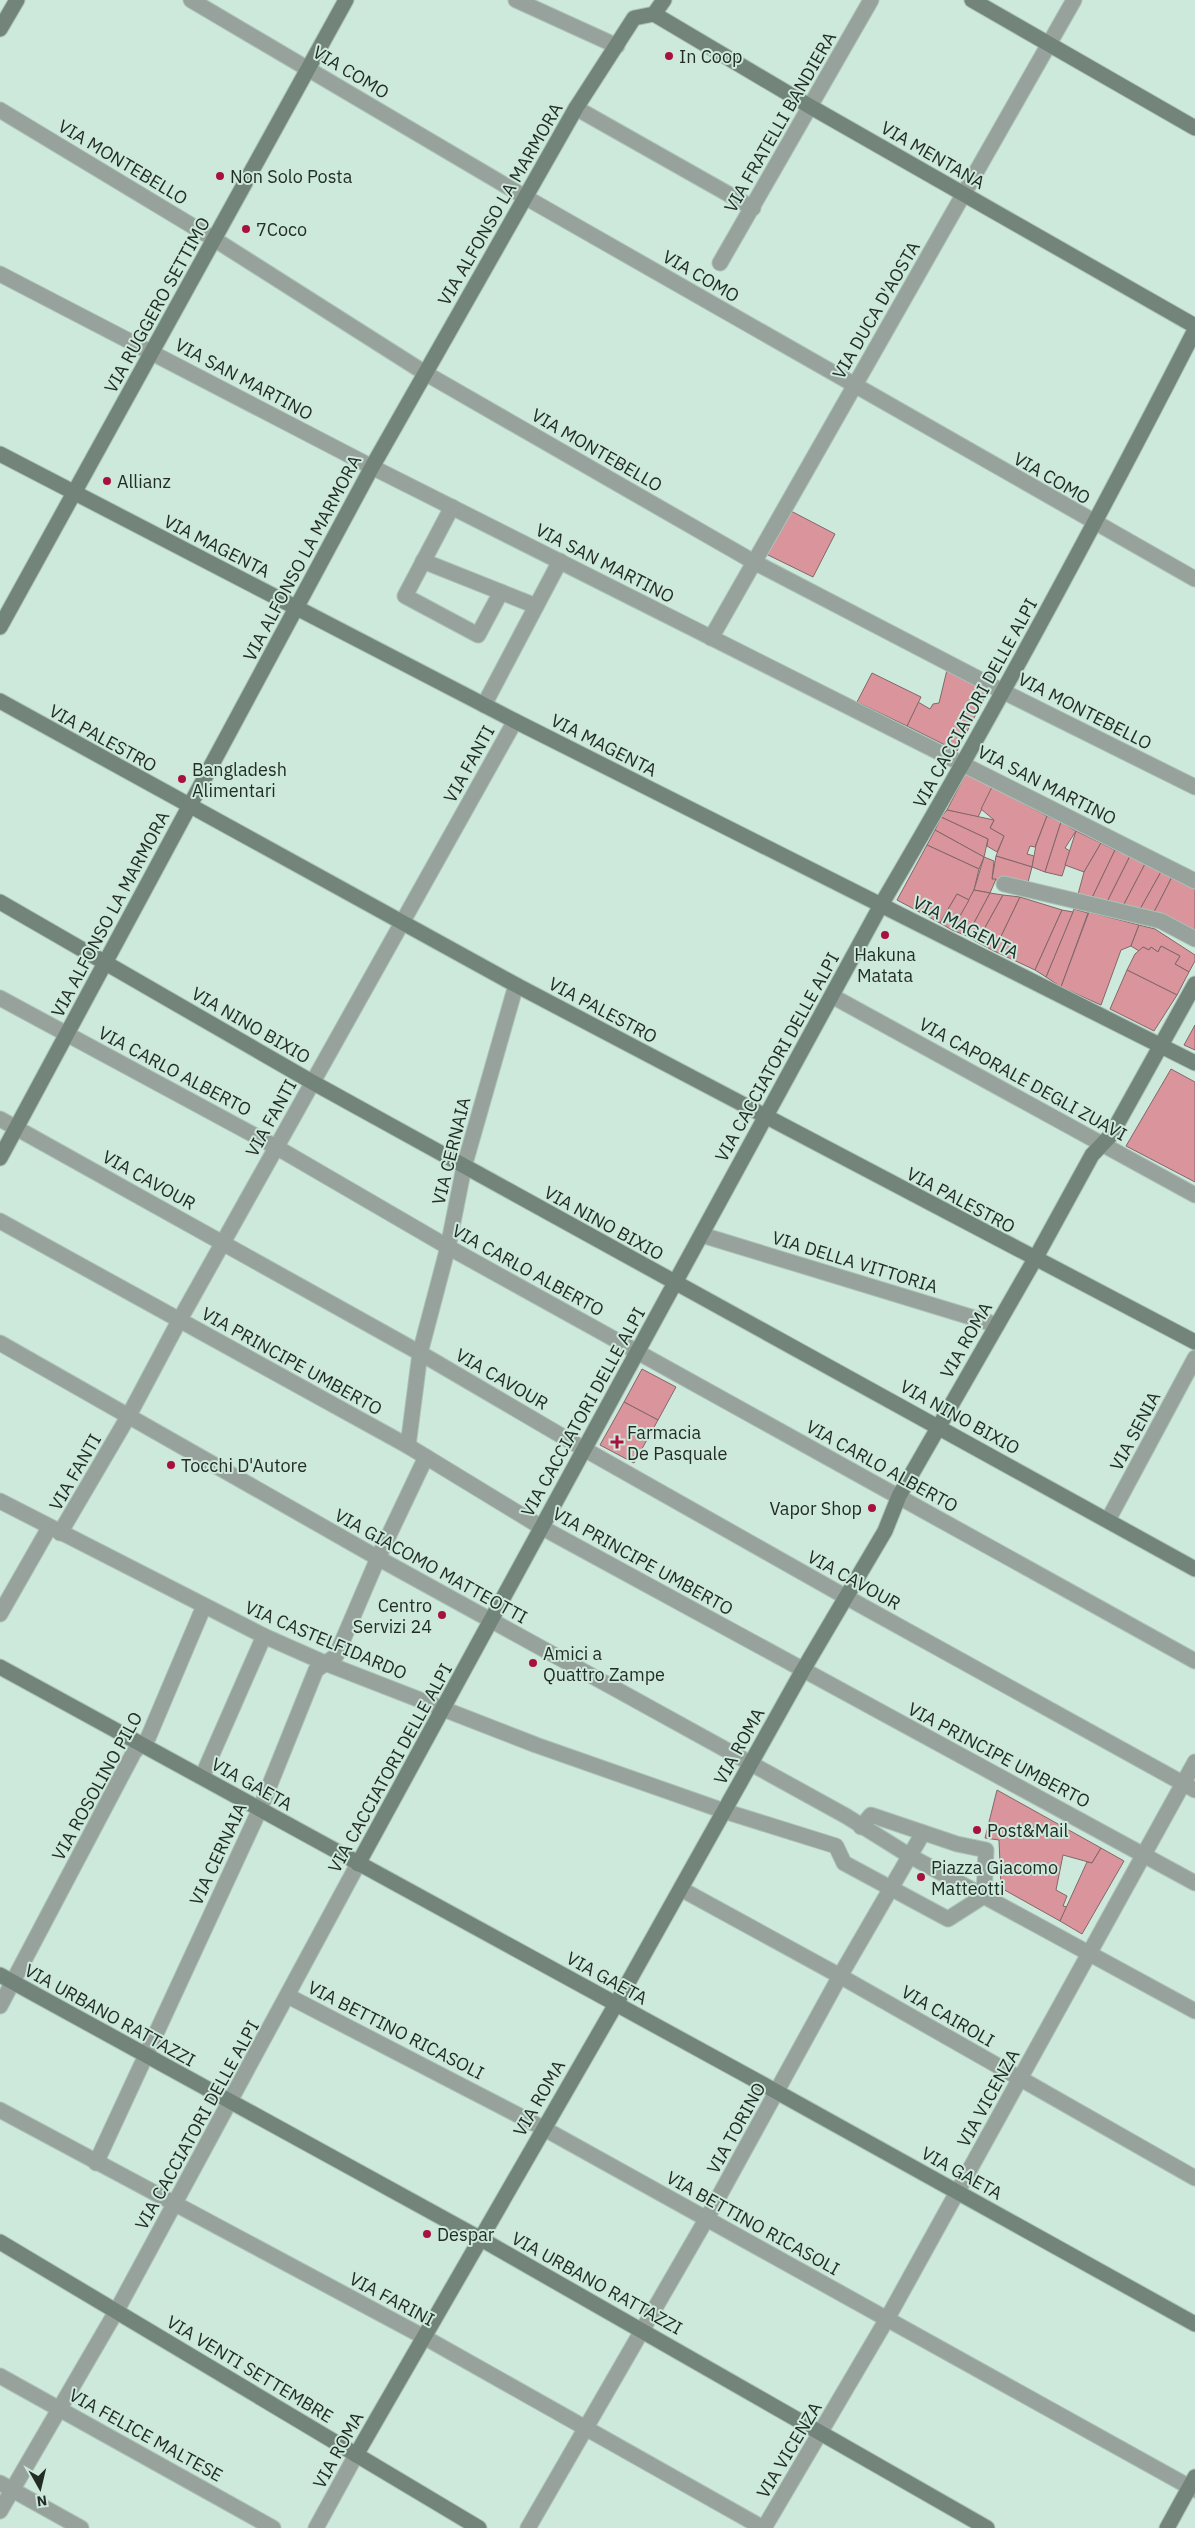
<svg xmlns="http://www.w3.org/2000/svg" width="1195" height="2528" viewBox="0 0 1195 2528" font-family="'IBM Plex Sans',sans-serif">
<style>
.building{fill:#da959c;stroke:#826769}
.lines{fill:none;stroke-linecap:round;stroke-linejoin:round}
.street-casing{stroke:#abc3b7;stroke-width:17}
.secondary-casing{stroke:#abc3b7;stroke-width:17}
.street{stroke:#97a29d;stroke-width:15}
.secondary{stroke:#73847b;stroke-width:15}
.poi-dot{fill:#a8113e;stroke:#cde9db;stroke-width:2}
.labels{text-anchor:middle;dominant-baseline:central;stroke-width:4;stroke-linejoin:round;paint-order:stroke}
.poi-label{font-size:18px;fill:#232d28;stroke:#cde9db;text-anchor:start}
.street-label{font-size:18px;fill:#232d28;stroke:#cde9db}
</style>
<rect width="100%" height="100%" fill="#cde9db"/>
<g class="building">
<polygon points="789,510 835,534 813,577 766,554"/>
<polygon points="947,670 988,691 957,751 907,726 918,702 930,709 933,704 939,703"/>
<polygon points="872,673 921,697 907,726 857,702"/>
<polygon points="968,769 994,784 978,817 947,810"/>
<polygon points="992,787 1047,816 1035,847 1030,846 1027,854 1034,856 1032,867 996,856 1004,836 990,828 994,820 981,809"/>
<polygon points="947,810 994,820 990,828 1004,836 997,852 987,846 988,839 941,817"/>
<polygon points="1047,816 1061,822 1045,872 1032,867 1036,845"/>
<polygon points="941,817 988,839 984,857 935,830"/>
<polygon points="1061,822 1076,831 1065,848 1070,851 1062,876 1045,872"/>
<polygon points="935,830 984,857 979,869 927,845"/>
<polygon points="1076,831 1101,843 1084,872 1065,865"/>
<polygon points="1101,843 1115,850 1091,900 1077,898 1084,872"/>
<polygon points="927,845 979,869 974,890 969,900 957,894 940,923 897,900"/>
<polygon points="1115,850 1130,856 1106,904 1091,900"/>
<polygon points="996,856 1032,867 1027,886 992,879"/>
<polygon points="1130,856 1146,862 1123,906 1106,904"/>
<polygon points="984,857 994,861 992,879 996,879 990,893 974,890"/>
<polygon points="1146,862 1162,870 1139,911 1123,906"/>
<polygon points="1162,870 1173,875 1153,914 1139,911"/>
<polygon points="1173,875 1195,886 1195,935 1153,914"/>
<polygon points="974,890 990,893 967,936 952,930"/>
<polygon points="990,893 1003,895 977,942 967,936"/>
<polygon points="957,894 969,900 952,930 940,923"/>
<polygon points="1003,895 1020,897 994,951 977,942"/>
<polygon points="1020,897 1062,910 1035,970 994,951"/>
<polygon points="1074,909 1088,913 1061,987 1046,977"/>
<polygon points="1062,910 1073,912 1046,977 1035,970"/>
<polygon points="1089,912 1139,925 1131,946 1121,950 1101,1005 1061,987"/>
<polygon points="1139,925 1155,929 1195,955 1195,961 1189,972 1175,964 1180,956 1161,946 1158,952 1151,947 1149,950 1143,947 1139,951 1131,946"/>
<polygon points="1161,946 1180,956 1175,964 1189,972 1177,995 1127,970 1135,954 1143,947 1149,950 1151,947 1158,952"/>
<polygon points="1127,970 1177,995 1154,1031 1110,1009"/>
<polygon points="1195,1025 1195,1050 1184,1045"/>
<polygon points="1171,1069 1195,1082 1195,1182 1126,1146"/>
<polygon points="642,1369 676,1387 658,1420 624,1402"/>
<polygon points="624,1402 658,1420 634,1463 600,1445"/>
<polygon points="997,1790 1101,1848 1092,1863 1063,1855 1056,1890 1067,1896 1063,1906 1067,1907 1060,1921 1001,1888 999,1840 985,1838"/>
<polygon points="1101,1848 1124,1861 1082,1934 1060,1921 1087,1862 1092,1863"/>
</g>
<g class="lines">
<g class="street-casing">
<g id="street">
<polyline points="191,0 525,197 1195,579"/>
<polyline points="516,0 617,46"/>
<polyline points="576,108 753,208"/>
<polyline points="0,110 214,239 425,373 754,562 1004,692 1195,787"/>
<polyline points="720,263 871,0"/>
<polyline points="0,274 372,467 1195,881"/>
<polyline points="452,507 405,596 478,635 501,592"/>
<polyline points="423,561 536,606"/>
<polyline points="711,638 1074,0"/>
<polyline points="484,705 560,561"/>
<polyline points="1004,884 1161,921 1195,939"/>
<polyline points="832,996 1195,1195"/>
<polyline points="0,998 276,1147 448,1247 1195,1661"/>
<polyline points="0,1119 420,1353 584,1449 846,1597 1195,1790"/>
<polyline points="0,1221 408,1446 541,1527 1195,1883"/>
<polyline points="702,1235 997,1325"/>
<polyline points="0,1343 378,1558 846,1816 910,1856 1195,2011"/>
<polyline points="408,1446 420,1353 448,1247 464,1167 516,985"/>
<polyline points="0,1501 264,1636 325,1663 536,1745 724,1811 836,1846 844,1863 948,1919 984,1896 986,1850 957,1844 871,1815 861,1827"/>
<polyline points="1108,1520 1195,1358"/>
<polyline points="60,1533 128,1417 179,1321 515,721"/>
<polyline points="0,1614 49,1528"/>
<polyline points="202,1777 264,1636"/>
<polyline points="681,1889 840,1976 1195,2178"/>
<polyline points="288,1996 543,2128 1195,2490"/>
<polyline points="0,2006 134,1752 148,1738 204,1606"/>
<polyline points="0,2110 424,2337 763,2528"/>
<polyline points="96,2163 260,1809 316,1670 336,1656 378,1558 426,1457"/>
<polyline points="0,2376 273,2528"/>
<polyline points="0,2483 81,2528"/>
<polyline points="0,2511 117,2310 358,1864"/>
<polyline points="316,2528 356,2455"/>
<polyline points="528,2528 707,2218 840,1976 923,1833"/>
<polyline points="764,2528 887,2319 1195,1762"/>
</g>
</g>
<g class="secondary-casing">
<g id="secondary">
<polyline points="972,0 1195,128"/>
<polyline points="654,14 811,107 1195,326"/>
<polyline points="0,29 17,0"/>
<polyline points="0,454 515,721 1195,1063"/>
<polyline points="0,627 346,0"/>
<polyline points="0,701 516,985 1195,1342"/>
<polyline points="0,902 312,1082 1195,1569"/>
<polyline points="0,1158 372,467 576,108 634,18 654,14 664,0"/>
<polyline points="0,1667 777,2092 1195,2324"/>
<path d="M358,1864L881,905C992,717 1095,525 1195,330"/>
<polyline points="0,1975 481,2239 987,2528"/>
<polyline points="0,2242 479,2528"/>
<polyline points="356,2455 616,2004 803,1670 885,1531 899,1496 1035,1259 1092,1155 1111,1135 1195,984"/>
<polyline points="1167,2528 1195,2477"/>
</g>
</g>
<use href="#street" class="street"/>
<use href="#secondary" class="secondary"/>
</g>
<g class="poi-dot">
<circle cx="669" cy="56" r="5"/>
<circle cx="220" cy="176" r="5"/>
<circle cx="246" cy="229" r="5"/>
<circle cx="107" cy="481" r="5"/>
<circle cx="182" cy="779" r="5"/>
<circle cx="885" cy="935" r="5"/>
<path d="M614.5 1434.5h5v5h5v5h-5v5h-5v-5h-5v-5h5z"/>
<circle cx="171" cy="1465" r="5"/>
<circle cx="872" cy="1508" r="5"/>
<circle cx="442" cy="1615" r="5"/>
<circle cx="533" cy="1663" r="5"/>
<circle cx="977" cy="1830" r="5"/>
<circle cx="921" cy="1877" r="5"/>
<circle cx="427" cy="2234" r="5"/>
</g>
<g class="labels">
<g class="poi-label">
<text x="679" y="56">In Coop</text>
<text x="230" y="176">Non Solo Posta</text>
<text x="256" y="229">7Coco</text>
<text x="117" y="481">Allianz</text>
<text x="192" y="769">Bangladesh<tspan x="192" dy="21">Alimentari</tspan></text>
<text x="885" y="954" text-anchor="middle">Hakuna<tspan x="885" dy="21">Matata</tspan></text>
<text x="627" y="1432">Farmacia<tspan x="627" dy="21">De Pasquale</tspan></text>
<text x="181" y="1465">Tocchi D'Autore</text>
<text x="862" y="1508" text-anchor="end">Vapor Shop</text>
<text x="432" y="1605" text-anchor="end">Centro<tspan x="432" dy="21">Servizi 24</tspan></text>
<text x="543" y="1653">Amici a<tspan x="543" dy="21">Quattro Zampe</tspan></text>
<text x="987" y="1830">Post&amp;Mail</text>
<text x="931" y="1867">Piazza Giacomo<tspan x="931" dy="21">Matteotti</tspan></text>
<text x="437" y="2234">Despar</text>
</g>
<g class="street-label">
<text transform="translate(351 72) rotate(31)">VIA COMO</text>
<text transform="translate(780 122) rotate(-60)">VIA FRATELLI BANDIERA</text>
<text transform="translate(933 155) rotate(30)">VIA MENTANA</text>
<text transform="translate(123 162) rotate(31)">VIA MONTEBELLO</text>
<text transform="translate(500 204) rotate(-60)">VIA ALFONSO LA MARMORA</text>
<text transform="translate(701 276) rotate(30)">VIA COMO</text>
<text transform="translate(157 305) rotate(-61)">VIA RUGGERO SETTIMO</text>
<text transform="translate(876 310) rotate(-60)">VIA DUCA D'AOSTA</text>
<text transform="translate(244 379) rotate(28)">VIA SAN MARTINO</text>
<text transform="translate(597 450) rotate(30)">VIA MONTEBELLO</text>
<text transform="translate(1052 478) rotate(30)">VIA COMO</text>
<text transform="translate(217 546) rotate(27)">VIA MAGENTA</text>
<text transform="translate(302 558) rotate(-62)">VIA ALFONSO LA MARMORA</text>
<text transform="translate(605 563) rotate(27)">VIA SAN MARTINO</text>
<text transform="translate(975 703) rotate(-61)">VIA CACCIATORI DELLE ALPI</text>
<text transform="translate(1085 711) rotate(27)">VIA MONTEBELLO</text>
<text transform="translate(103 738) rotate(29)">VIA PALESTRO</text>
<text transform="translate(604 745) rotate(27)">VIA MAGENTA</text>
<text transform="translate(469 764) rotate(-61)">VIA FANTI</text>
<text transform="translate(1047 785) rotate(27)">VIA SAN MARTINO</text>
<text transform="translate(110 914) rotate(-62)">VIA ALFONSO LA MARMORA</text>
<text transform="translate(966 927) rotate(27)">VIA MAGENTA</text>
<text transform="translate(603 1010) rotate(28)">VIA PALESTRO</text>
<text transform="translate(251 1025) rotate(30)">VIA NINO BIXIO</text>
<text transform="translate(777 1057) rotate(-61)">VIA CACCIATORI DELLE ALPI</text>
<text transform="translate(175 1071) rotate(28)">VIA CARLO ALBERTO</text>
<text transform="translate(1023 1079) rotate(29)">VIA CAPORALE DEGLI ZUAVI</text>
<text transform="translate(271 1118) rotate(-61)">VIA FANTI</text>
<text transform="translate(451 1151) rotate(-76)">VIA CERNAIA</text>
<text transform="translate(149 1180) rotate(29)">VIA CAVOUR</text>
<text transform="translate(961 1200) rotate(28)">VIA PALESTRO</text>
<text transform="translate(604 1223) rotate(29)">VIA NINO BIXIO</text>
<text transform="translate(855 1262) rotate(17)">VIA DELLA VITTORIA</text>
<text transform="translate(528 1270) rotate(29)">VIA CARLO ALBERTO</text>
<text transform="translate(966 1340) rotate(-60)">VIA ROMA</text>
<text transform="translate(292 1361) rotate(29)">VIA PRINCIPE UMBERTO</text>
<text transform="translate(502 1379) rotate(30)">VIA CAVOUR</text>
<text transform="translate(583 1412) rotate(-61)">VIA CACCIATORI DELLE ALPI</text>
<text transform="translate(960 1417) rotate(29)">VIA NINO BIXIO</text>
<text transform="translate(1135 1431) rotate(-62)">VIA SENIA</text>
<text transform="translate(882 1466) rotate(29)">VIA CARLO ALBERTO</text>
<text transform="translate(75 1472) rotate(-60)">VIA FANTI</text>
<text transform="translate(643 1561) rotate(29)">VIA PRINCIPE UMBERTO</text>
<text transform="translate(431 1566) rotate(29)">VIA GIACOMO MATTEOTTI</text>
<text transform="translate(854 1580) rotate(29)">VIA CAVOUR</text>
<text transform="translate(326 1640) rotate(23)">VIA CASTELFIDARDO</text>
<text transform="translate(739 1746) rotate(-61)">VIA ROMA</text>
<text transform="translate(999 1755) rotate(28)">VIA PRINCIPE UMBERTO</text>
<text transform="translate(390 1768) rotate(-61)">VIA CACCIATORI DELLE ALPI</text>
<text transform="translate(252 1784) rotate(29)">VIA GAETA</text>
<text transform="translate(97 1786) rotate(-61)">VIA ROSOLINO PILO</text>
<text transform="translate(218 1854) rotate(-65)">VIA CERNAIA</text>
<text transform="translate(607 1978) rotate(29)">VIA GAETA</text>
<text transform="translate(110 2015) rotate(29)">VIA URBANO RATTAZZI</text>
<text transform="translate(948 2016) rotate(30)">VIA CAIROLI</text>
<text transform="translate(396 2030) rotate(27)">VIA BETTINO RICASOLI</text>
<text transform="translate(539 2098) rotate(-60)">VIA ROMA</text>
<text transform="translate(988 2098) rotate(-61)">VIA VICENZA</text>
<text transform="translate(197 2125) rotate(-61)">VIA CACCIATORI DELLE ALPI</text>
<text transform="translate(736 2128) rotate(-61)">VIA TORINO</text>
<text transform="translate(962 2173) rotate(29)">VIA GAETA</text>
<text transform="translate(753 2223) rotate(29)">VIA BETTINO RICASOLI</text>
<text transform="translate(597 2283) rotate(29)">VIA URBANO RATTAZZI</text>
<text transform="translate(392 2299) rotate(28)">VIA FARINI</text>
<text transform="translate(250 2369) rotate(31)">VIA VENTI SETTEMBRE</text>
<text transform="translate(146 2435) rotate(29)">VIA FELICE MALTESE</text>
<text transform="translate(338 2450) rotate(-61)">VIA ROMA</text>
<text transform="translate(789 2450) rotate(-59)">VIA VICENZA</text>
</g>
</g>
<g transform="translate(40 2488) rotate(172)" stroke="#cde9db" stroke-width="4" paint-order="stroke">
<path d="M0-4L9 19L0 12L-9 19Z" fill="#232d28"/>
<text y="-8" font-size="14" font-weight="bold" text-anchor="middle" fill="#232d28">N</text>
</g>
</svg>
